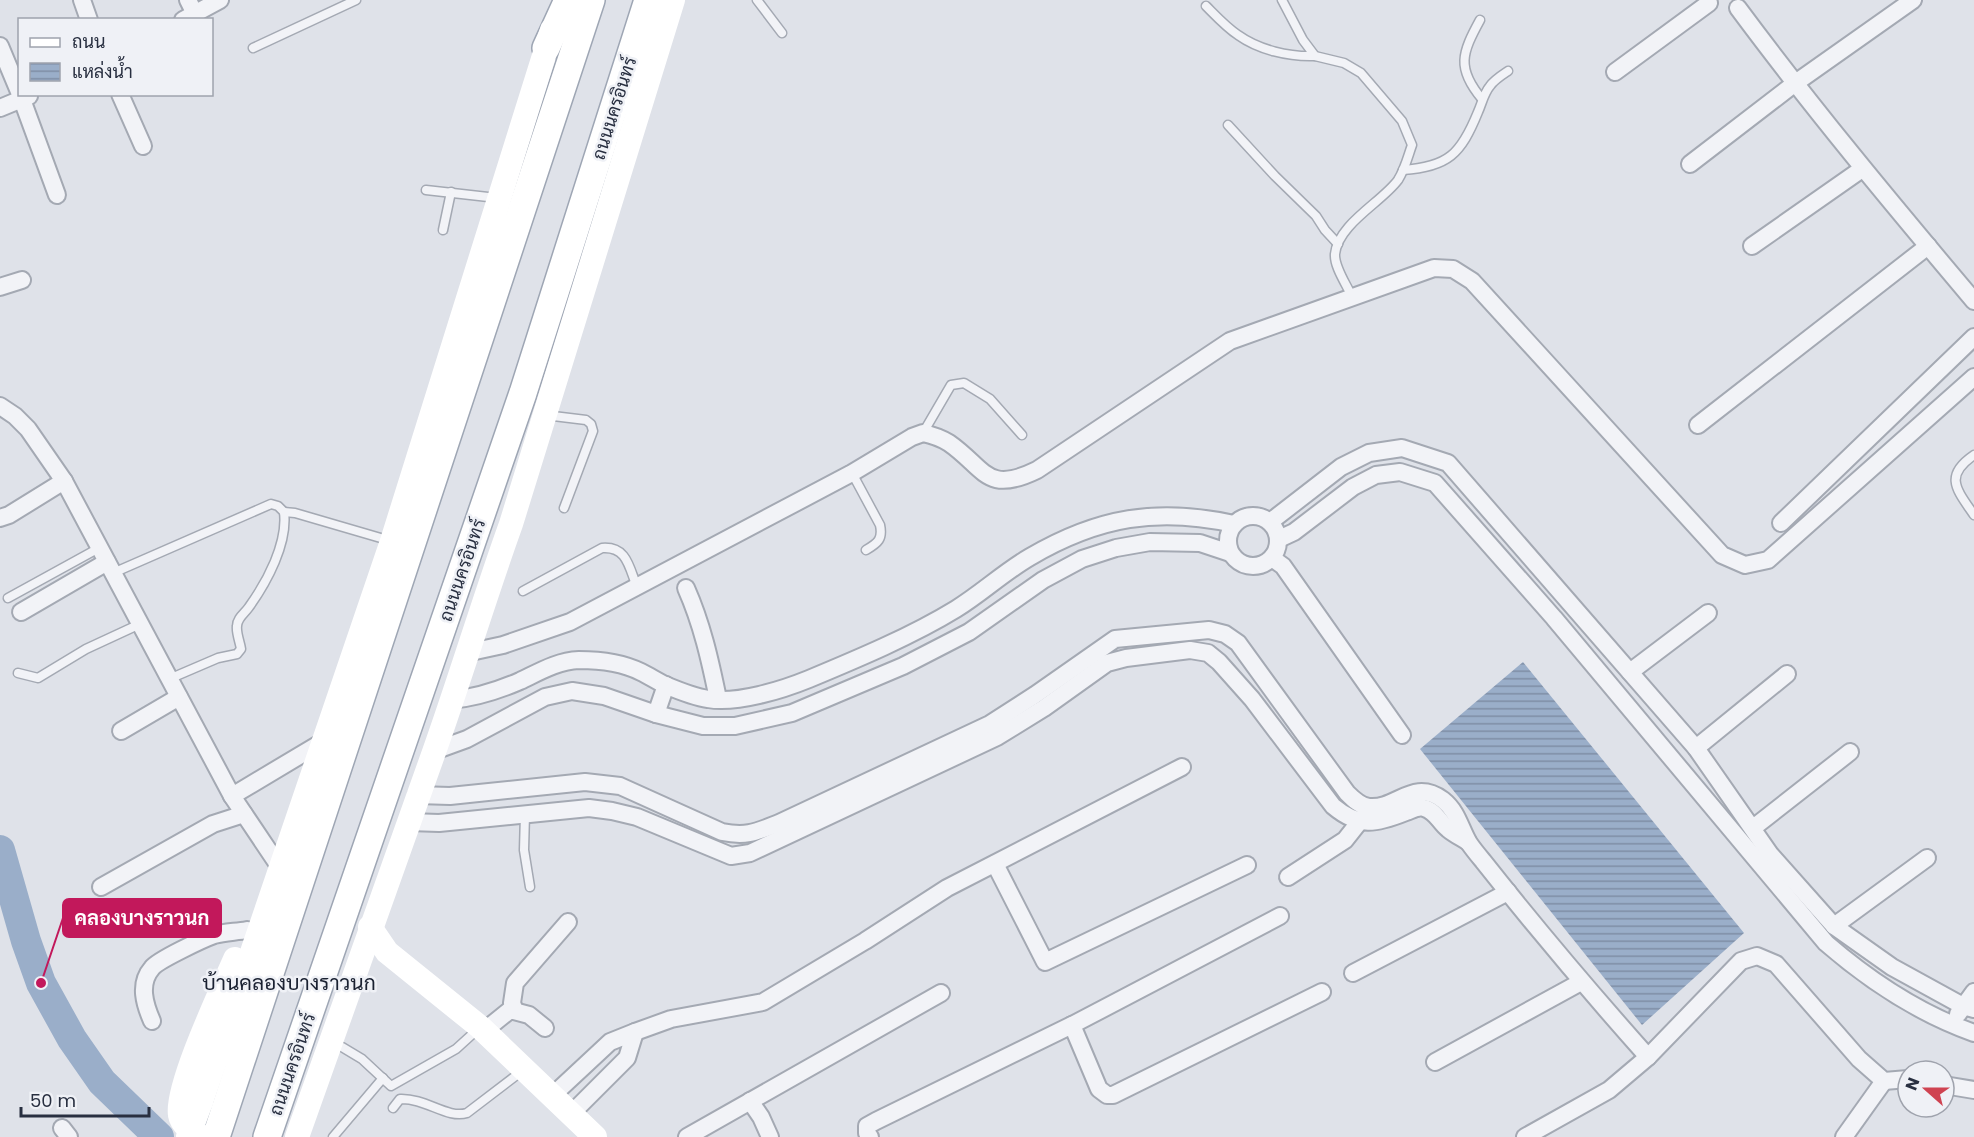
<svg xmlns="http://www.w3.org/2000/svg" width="1974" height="1137" viewBox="0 0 1974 1137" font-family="Poppins,Sarabun,sans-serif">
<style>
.water{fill:url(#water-rules)}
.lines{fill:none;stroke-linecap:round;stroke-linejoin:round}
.river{stroke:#9aaec9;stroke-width:30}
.lane-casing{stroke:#a4a9b3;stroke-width:11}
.street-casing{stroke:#a4a9b3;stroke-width:20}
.primary-casing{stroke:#9ea6b4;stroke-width:30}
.lane{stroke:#f2f3f7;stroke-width:8}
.street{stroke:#f2f3f7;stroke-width:16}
.secondary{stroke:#fff;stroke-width:24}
.primary{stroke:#fff;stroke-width:27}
.secondary-bridge{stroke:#fff;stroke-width:24}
.labels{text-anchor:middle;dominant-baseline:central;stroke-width:5;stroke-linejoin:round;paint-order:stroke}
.street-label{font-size:18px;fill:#282f40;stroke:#eff1f6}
.quarter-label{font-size:21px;fill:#1a2131;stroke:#eff1f6}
.leader{fill:none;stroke:#c2185b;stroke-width:2}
.callout-dot{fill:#c2185b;stroke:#eff1f6;stroke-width:2}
.callout{fill:#c2185b;stroke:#c2185b;stroke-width:2}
.callout-label{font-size:20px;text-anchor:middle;font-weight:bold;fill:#fff}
</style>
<defs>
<pattern id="water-rules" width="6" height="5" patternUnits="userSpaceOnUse" patternTransform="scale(1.5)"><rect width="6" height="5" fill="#9aaec9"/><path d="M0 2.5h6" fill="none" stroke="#7e8ea5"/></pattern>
</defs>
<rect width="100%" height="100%" fill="#dfe2e9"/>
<polygon class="water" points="1523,662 1744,933 1642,1025 1420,749"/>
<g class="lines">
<polyline class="river" points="0,850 26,941 41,983 72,1039 102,1082 159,1137"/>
<g class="lane-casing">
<g id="lane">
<polyline points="757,0 782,33"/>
<path d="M1282,0L1303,40L1315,56L1344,63L1361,73L1402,121L1412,145C1408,156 1405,169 1398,180C1382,202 1338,224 1335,254C1334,267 1347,285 1352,297"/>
<path d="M1206,6C1216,16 1226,27 1238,35C1259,50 1289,57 1315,56"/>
<path d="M1480,20C1462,53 1456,68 1482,99"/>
<polyline points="253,48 356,0"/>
<polyline points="1228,125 1275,176 1316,216 1325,230 1338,244"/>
<path d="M1403,170C1448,167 1461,154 1478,112C1482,103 1484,93 1490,86C1494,80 1502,75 1508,71"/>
<polyline points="426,190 497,198"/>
<polyline points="443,230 451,192"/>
<polyline points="545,415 586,420 591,424 593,431 564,508"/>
<polyline points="923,433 951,385 964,383 990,399 1022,435"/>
<path d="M1974,455C1943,476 1957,490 1974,515"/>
<path d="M852,473L880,525C883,539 878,543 866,550"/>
<polyline points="284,512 295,513 391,541"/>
<path d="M113,573L271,504L278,506L284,512C288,543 267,582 249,607C245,613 237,618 237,626C236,633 240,642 241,649L237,654L218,658L169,679"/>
<path d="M523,591L602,548C627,546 629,567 637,587"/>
<polyline points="8,598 99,548"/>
<polyline points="18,673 38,678 86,649 140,624"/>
<polyline points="525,814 524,850 530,887"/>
<polyline points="342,1047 362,1059 391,1086 456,1049 478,1029"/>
<path d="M393,1108L400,1099C426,1098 447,1119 467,1113L522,1071"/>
<polyline points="333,1137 383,1078"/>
</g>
</g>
<g class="street-casing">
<g id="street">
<polyline points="82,0 89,20"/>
<polyline points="188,0 195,14"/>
<path d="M1738,8C1813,109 1893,205 1974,301"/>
<polyline points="183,20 220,0"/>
<polyline points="0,46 20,94"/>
<polyline points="1615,72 1709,3"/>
<polyline points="20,94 57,195"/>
<polyline points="120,94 143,146"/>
<polyline points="0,108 29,96"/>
<polyline points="1690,164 1794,84 1913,0"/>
<polyline points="1752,246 1862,169"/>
<polyline points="0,287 22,280"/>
<polyline points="0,406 15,416 28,429 64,481 232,796 281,869"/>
<polyline points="1698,425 1928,246"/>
<circle cx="1253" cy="541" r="25"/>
<polyline points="0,518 9,515 64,481"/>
<polyline points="1270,522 1341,467 1369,453 1402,448 1448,463 1696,748 1770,854 1834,926 1892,967 1963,1006 1974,1009"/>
<polyline points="1781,523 1974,337"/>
<path d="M1279,539L1294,532L1353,487L1376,475L1400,472L1435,483L1554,618L1826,943C1871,982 1918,1013 1974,1033"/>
<polyline points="1272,558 1283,566 1402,735"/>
<path d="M686,588C702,624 710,660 718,699"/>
<polyline points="21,612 107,562"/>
<path d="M466,653L503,645L570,622L852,473L912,437L923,433C932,435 941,438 949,443C985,468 986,495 1037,470L1230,341L1434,268L1453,269L1472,281L1722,555L1745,565L1768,560L1974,377"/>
<polyline points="1630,672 1708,613"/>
<path d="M451,700C475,698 497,691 520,681C539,672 557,661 579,660C599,660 623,663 641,672C649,676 657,681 665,685C677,690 694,697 708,699C737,704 782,690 809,679C857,659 912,636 956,609C982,593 1004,572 1030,557C1098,517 1158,507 1234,524"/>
<polyline points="656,714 666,685"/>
<polyline points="121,731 179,697"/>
<polyline points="1696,748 1787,674"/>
<polyline points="434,751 467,739 545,697 572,691 604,696 656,714 703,726 735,726 792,713 903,666 969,632 1043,580 1082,559 1116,548 1150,542 1200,543 1230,553"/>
<path d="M417,795L450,796L585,782L620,786L722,832C747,837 756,832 779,823L990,724L1035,695L1115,639L1209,630L1225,634L1238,643L1347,793C1353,799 1361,807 1370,807C1397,809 1413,778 1443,800C1458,812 1460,828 1469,843C1473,849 1478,855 1483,861C1536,928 1591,993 1648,1057"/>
<polyline points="232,796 324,741"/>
<path d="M409,822L439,823L589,808L612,811L637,817L731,856L750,853L997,737L1044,708L1107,663L1126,658L1190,650L1208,653L1219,662L1252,699L1333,806C1359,828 1376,824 1406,812C1412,810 1418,806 1424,808C1436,811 1439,822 1448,829C1454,834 1462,838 1468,842"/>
<polyline points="1753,828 1850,752"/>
<polyline points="995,864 1045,962 1247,865"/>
<polyline points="1288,877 1345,840 1364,816"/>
<polyline points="101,887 213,824 244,814"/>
<polyline points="1834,926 1927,858"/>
<polyline points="1353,973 1508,892"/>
<polyline points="515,1011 512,1003 515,983 568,922"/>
<polyline points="1958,1014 1974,992"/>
<path d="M152,1021C145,1005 138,984 152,968C158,960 203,939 214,935C224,932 236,932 247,930"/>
<polyline points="1072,1025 1099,1089 1107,1095 1113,1095 1322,992"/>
<polyline points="484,1031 510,1010 529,1015 545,1028"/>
<polyline points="635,1032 671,1019 763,1002 865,941 947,888 1182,767"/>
<polyline points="1435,1062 1581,982"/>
<polyline points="1944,1085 1974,1090"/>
<polyline points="552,1096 610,1042 635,1032 627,1058 571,1114"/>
<polyline points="750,1101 761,1117 770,1137"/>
<polyline points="62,1128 69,1137"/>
<polyline points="687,1137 941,993"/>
<polyline points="870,1137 867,1133 867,1126 876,1121 1072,1025 1280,916"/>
<polyline points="1525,1137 1609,1090 1648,1057 1741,961 1757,956 1776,964 1859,1059 1884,1081 1908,1079"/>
<polyline points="1844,1137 1884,1081"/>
</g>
</g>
<g class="primary-casing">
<g id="primary">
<polyline points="546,48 568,0"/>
<polyline points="216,1137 591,0"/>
<polyline points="267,1137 523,393 648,0"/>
</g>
</g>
<use href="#lane" class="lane"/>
<use href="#street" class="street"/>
<g class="secondary">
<polyline points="370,927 387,952 480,1027 595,1137"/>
<polyline points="201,1102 392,541 552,30"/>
<path d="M202,1137C194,1132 182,1126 180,1115C175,1088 222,989 235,959"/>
<path d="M297,1137C342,1008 388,880 434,752C461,676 484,599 511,524L673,0"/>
</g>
<use href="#primary" class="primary"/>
<polyline class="secondary-bridge" points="188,1137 201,1102"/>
</g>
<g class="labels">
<g class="street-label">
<text transform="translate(614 108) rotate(-72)">ถนนนครอินทร์</text>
<text transform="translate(462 570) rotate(-71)">ถนนนครอินทร์</text>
<text transform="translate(292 1064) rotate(-71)">ถนนนครอินทร์</text>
</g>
<g class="quarter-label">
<text x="289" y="982">บ้านคลองบางราวนก</text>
</g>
</g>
<path class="leader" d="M41 983L63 918"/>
<circle class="callout-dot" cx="41" cy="983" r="6"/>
<rect class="callout" x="63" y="899" width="158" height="38" rx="6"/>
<g class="callout-label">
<text x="142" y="925">คลองบางราวนก</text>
</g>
<rect x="18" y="18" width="195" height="78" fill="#eff1f6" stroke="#9fa3ad" stroke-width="1.5"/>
<rect x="30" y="38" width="30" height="9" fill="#ffffff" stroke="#9fa3ad" stroke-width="1.5"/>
<text x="72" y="48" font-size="18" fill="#282f40">ถนน</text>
<rect x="30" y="63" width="30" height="18" fill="url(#water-rules)" stroke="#9fa3ad" stroke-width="1.5"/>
<text x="72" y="78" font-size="18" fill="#282f40">แหล่งน้ำ</text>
<g transform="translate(1926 1089) rotate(291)"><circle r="28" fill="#eff1f6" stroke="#9fa3ad" stroke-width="1.5"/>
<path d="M0-4.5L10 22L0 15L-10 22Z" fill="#cf4351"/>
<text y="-9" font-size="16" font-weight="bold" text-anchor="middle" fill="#282f40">N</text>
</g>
<path d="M21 1107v9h128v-9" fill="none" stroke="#282f40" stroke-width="3"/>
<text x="30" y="1107" font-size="18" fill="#282f40" stroke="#eff1f6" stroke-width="4.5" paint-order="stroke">50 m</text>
</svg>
